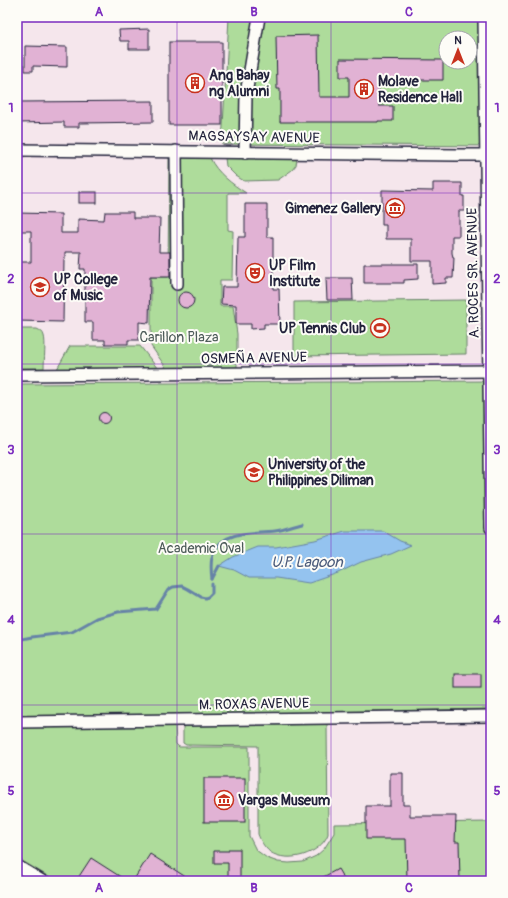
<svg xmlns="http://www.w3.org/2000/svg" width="508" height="898" viewBox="0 0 508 898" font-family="Pangolin,sans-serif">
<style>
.built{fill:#f5e6ec;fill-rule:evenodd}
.green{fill:#aedc9b;stroke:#687f6b;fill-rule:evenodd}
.water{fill:#94c3ef;stroke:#6683a7}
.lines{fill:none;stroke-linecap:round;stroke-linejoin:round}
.stream{stroke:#6683a7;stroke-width:3}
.building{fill:#e1b2d4;stroke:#22223b}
.minor-casing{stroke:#22223b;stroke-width:14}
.minor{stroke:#fdfcf7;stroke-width:11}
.grid{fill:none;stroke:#7b2cbf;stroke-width:1;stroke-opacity:0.55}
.labels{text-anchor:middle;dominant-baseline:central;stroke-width:4;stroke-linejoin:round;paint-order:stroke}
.poi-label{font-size:14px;font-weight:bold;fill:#22223b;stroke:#fdfcf7;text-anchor:start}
.street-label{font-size:14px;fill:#22223b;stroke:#fdfcf7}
.park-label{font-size:14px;fill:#4c5a58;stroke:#fdfcf7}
.water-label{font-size:15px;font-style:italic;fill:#4a5a7a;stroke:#fdfcf7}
.neatline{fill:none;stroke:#7b2cbf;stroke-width:1.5}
.grid-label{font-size:13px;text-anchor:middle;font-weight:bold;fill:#7b2cbf}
</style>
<rect width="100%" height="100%" fill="#fdfcf7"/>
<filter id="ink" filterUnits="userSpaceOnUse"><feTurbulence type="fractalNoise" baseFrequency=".025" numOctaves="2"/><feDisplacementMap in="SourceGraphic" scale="8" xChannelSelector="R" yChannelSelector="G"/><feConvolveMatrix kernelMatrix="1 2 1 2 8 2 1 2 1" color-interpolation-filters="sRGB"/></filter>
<g filter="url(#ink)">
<path class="built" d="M17,17H491V881H17ZM446,38H470V62H446Z"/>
<g class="green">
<path d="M229,17H491V146L222,144ZM446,38H470V62H446Z"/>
<path d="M169,157L210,158C217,173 232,184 246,193H228V230L233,231L232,280H220V306H233L237,334V369H167L151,346V277H168Z"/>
<polygon points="225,158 297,159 296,165 292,170 278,180 244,181 236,176 226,166"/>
<polygon points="466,300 466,354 294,356 294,302"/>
<path d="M17,329H37C41,331 43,332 44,336C46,342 44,361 44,368H17Z"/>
<polygon points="70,346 140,346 158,369 57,369"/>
<polygon points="491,381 491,709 17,717 17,384"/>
<polygon points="175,722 176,744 179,747 249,747 249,836 256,850 267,858 278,862 289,863 303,862 316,856 324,849 334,833 334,824 491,822 491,881 56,881 17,858 17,724"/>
<path d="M327,724L328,834C321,854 288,864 270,852C264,847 260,840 258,834V746L188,745H186L183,743V726Z"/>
</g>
<polygon class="water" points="345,531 383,531 400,541 411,545 391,554 361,562 338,573 309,583 276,578 249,578 234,570 219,566 233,557 258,547 276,547 315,540"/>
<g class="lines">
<g class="stream">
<path d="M212,579C211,571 210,559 214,552C223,530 256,533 275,531C284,530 293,526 302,524"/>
<polyline points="212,579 219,566"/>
<polyline points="17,640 32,637 72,632 97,618 118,612 156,609 168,590 173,587 182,586 188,589 201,597 205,598 208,597 212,593 212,584"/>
</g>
</g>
<g class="building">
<polygon points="149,29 149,49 129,49 129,41 120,41 119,30"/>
<polygon points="318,35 319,97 349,97 349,77 340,77 340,59 443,60 443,80 379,80 379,106 393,106 393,121 378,121 378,122 280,122 280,89 277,89 276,36"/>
<rect x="169" y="42" width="53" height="83"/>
<polygon points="25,46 67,47 67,67 33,66 33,71 25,71"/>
<polygon points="153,101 153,122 79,123 79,127 64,127 64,122 17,123 17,102"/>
<polygon points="433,183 462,183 462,196 464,196 464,211 459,211 459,236 452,236 452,253 453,257 454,257 453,278 446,278 446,283 432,284 432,261 411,261 411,239 386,239 386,225 382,225 382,190 433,191"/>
<rect x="79" y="192" width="18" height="11"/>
<polygon points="245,204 267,204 267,237 273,237 273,289 279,289 280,324 264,324 264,328 251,329 251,324 236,324 236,305 221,304 222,287 237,287 238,237 245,237"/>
<polygon points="105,212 133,212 133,218 160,218 159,252 170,252 170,277 150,277 149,323 139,322 139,340 128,340 128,344 105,344 105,340 93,340 93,322 85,322 85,269 80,269 81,252 65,252 65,259 64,259 63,322 17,321 17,262 31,262 31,231 17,231 17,213 61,214 61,233 78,233 78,219 104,220"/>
<polygon points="364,264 418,264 418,279 404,280 404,283 364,283"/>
<polygon points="326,278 352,278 353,300 327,300"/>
<circle cx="186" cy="300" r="8"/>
<circle cx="104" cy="418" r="5.5"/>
<rect x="455" y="674" width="26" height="14"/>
<polygon points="390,773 403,773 403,805 410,805 410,816 456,816 455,842 459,842 460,881 407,881 406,839 366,839 366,806 390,806"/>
<rect x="204" y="778" width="41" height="44"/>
<polygon points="229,849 240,849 240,881 228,881 228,863 214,863 214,851 229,851"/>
<polygon points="150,854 192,881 133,881"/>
<polygon points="91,858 127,881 76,881"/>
<polygon points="338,869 345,881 316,881"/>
</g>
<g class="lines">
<g class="minor-casing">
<g id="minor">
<polyline points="484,17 491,528"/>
<polyline points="17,150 457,155 491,155"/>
<polyline points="176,151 177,284"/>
<polyline points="245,153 246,94 259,17"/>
<polyline points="17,375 491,371"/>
<polyline points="17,722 491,716"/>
<polyline points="17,866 42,881"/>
</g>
</g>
<use href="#minor" class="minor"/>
</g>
</g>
<path class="grid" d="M177,17V881M331,17V881M17,193H491M17,364H491M17,534H491M17,705H491"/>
<defs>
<g id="building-ring" transform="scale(1)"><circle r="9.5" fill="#fdfcf7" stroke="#c8321e" stroke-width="1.5"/><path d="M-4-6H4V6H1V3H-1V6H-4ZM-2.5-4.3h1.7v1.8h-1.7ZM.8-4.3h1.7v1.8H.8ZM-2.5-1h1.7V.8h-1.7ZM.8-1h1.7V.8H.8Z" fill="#c8321e"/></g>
<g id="museum-ring" transform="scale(1)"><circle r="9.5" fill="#fdfcf7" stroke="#c8321e" stroke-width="1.5"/><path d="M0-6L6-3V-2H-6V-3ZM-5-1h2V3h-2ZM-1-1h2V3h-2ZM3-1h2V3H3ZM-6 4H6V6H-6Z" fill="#c8321e"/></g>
<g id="theatre-ring" transform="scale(1)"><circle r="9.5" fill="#fdfcf7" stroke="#c8321e" stroke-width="1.5"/><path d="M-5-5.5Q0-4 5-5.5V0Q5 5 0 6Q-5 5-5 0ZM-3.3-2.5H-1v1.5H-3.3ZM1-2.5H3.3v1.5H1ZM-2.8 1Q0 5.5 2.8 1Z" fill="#c8321e"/></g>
<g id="university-ring" transform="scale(1)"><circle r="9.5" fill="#fdfcf7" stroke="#c8321e" stroke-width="1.5"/><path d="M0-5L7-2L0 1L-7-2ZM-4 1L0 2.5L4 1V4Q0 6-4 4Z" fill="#c8321e"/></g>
<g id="stadium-ring" transform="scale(1)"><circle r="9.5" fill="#fdfcf7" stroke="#c8321e" stroke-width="1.5"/><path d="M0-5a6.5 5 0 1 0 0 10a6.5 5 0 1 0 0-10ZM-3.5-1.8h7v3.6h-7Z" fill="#c8321e"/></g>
</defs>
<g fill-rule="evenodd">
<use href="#building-ring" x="195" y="83"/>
<use href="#building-ring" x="364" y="89"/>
<use href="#museum-ring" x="395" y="208"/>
<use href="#theatre-ring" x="255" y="273"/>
<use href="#university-ring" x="40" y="287"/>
<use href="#stadium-ring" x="380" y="328"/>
<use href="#university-ring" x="254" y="472"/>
<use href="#museum-ring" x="224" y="800"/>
</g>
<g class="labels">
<g class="poi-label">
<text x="209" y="75">Ang Bahay<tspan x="209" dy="16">ng Alumni</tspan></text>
<text x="378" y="81">Molave<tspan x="378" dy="16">Residence Hall</tspan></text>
<text x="381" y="208" text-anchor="end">Gimenez Gallery</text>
<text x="269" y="265">UP Film<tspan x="269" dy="16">Institute</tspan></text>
<text x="54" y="279">UP College<tspan x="54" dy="16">of Music</tspan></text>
<text x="366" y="328" text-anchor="end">UP Tennis Club</text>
<text x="268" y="464">University of the<tspan x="268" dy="16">Philippines Diliman</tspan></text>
<text x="238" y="800">Vargas Museum</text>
</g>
<g class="street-label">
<text transform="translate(254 137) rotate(1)">MAGSAYSAY AVENUE</text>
<text transform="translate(473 273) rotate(-91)">A. ROCES SR. AVENUE</text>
<text transform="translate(254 358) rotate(-1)">OSMEÑA AVENUE</text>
<text transform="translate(254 704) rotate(-1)">M. ROXAS AVENUE</text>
</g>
<g class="park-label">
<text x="179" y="337">Carillon Plaza</text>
<text x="201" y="548">Academic Oval</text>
</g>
<g class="water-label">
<text x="307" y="562">U.P. Lagoon</text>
</g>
</g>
<rect width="508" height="898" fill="none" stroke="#fdfcf7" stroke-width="44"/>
<g transform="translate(458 50)"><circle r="19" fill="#fdfcf7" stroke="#a5a5ac"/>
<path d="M0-3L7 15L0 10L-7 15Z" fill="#c8321e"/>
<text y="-6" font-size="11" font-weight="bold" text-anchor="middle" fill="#22223b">N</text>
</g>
<rect x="22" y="22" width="464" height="854" class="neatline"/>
<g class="grid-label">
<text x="99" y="16">A</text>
<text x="254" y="16">B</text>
<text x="409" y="16">C</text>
<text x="11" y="112">1</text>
<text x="497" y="112">1</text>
<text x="11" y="283">2</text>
<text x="497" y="283">2</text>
<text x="11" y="454">3</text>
<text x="497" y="454">3</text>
<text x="11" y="624">4</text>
<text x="497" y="624">4</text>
<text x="11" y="795">5</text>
<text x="497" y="795">5</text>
<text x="99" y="892">A</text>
<text x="254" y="892">B</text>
<text x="409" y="892">C</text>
</g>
</svg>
